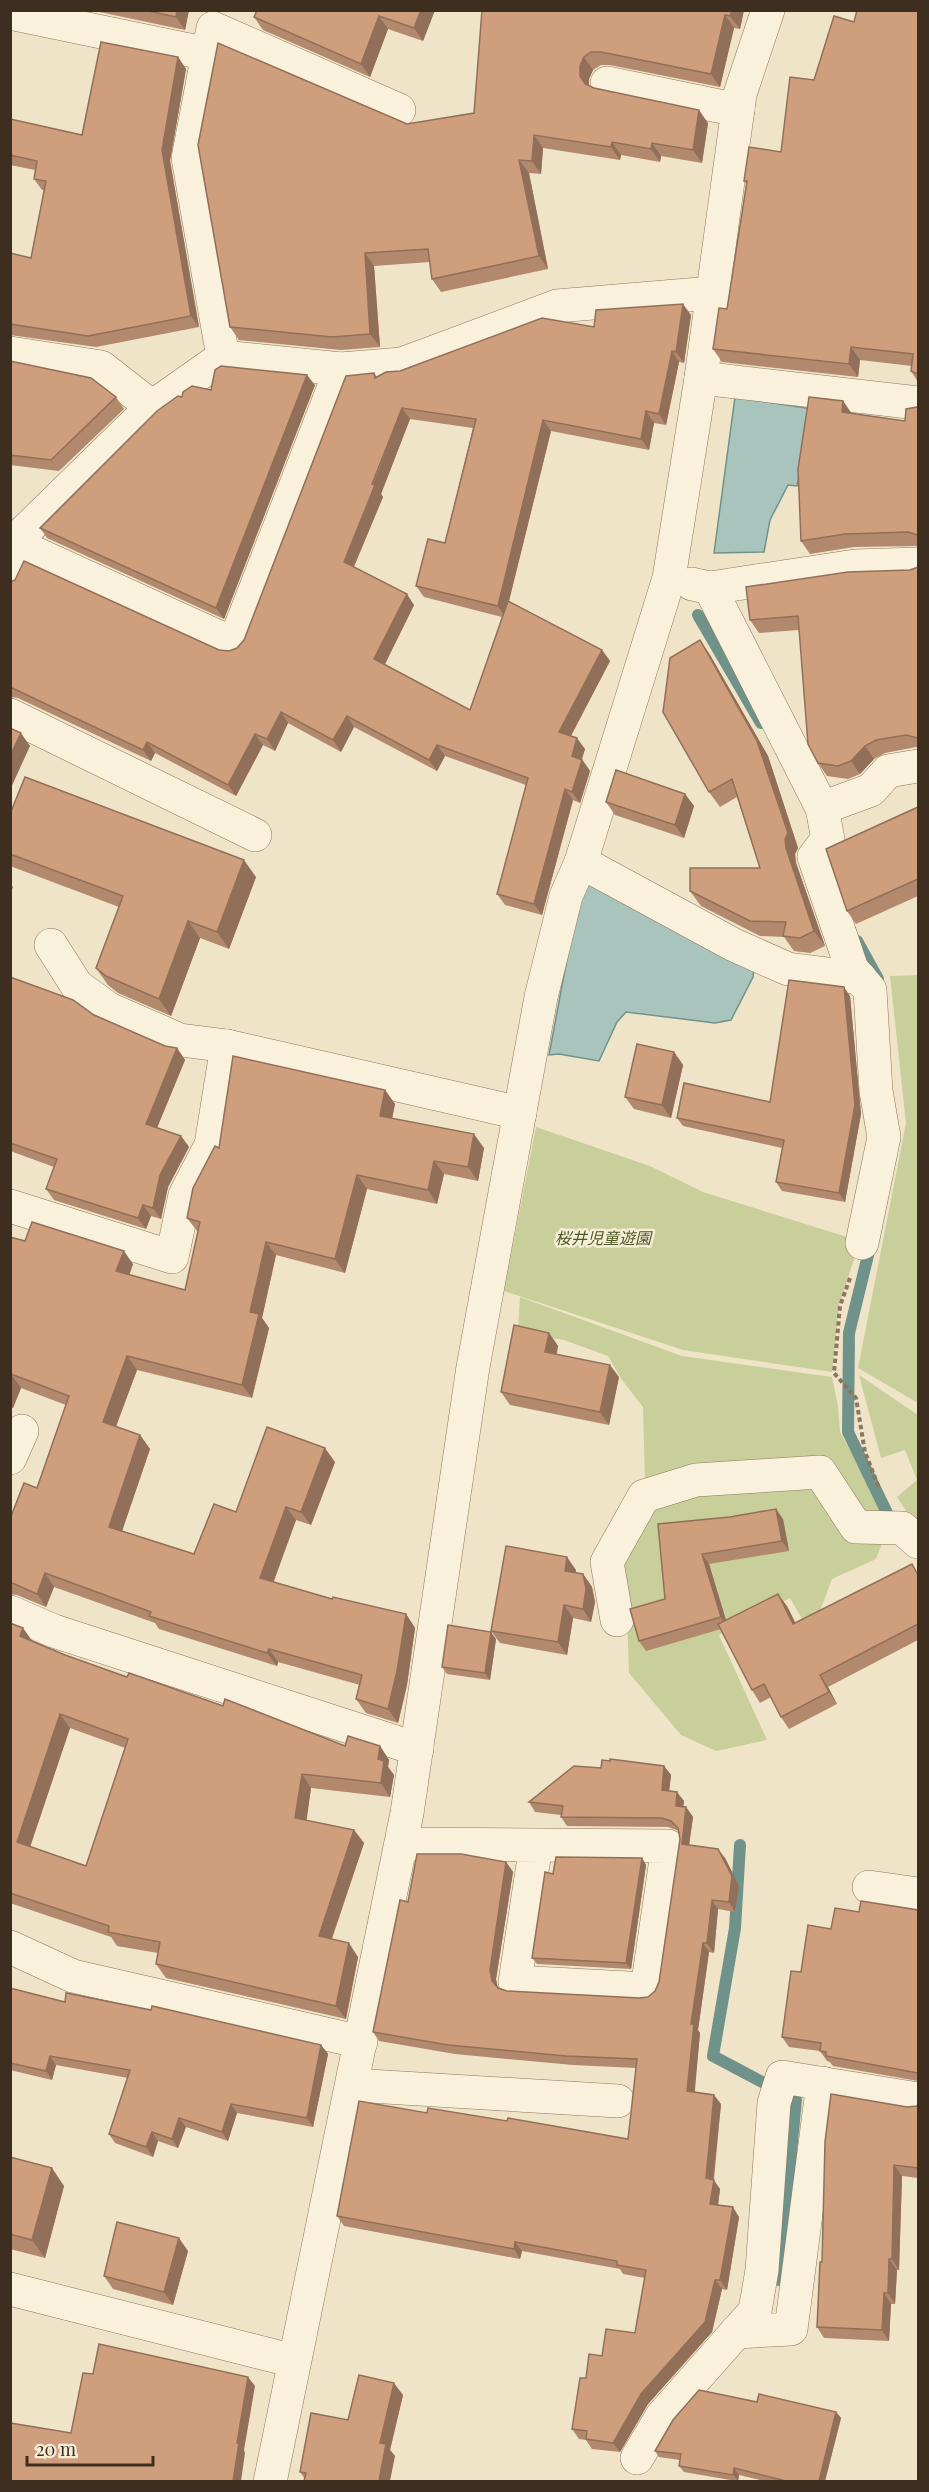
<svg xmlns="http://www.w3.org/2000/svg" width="929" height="2492" viewBox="0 0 929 2492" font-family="'Playfair Display','Noto Sans JP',serif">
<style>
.green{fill:#c9cf9b}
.water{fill:#a9c4bc;stroke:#6f938a;stroke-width:1.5}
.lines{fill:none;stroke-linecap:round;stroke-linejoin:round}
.stream{stroke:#6f938a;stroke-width:12}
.minor-casing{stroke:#8d765c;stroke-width:34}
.path{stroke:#8d765c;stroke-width:4;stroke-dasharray:4.5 3;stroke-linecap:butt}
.minor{stroke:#faf1dc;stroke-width:33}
.wall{fill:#b2896c;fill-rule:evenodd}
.shaded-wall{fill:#916f58}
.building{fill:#cf9f7d;stroke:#916f58;stroke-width:1.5;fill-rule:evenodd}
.labels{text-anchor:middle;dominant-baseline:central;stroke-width:5;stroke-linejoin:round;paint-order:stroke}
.park-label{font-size:16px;font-style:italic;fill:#4d5a26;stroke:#f7eed8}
</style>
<rect width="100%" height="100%" fill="#f0e4c8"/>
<g class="green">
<polygon points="918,975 918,1403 858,1368 906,1123 890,976"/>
<polygon points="536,1127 650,1166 703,1192 860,1241 839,1305 832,1372 683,1350 504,1291"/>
<polygon points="520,1297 682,1356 832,1377 838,1406 840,1432 889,1521 863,1521 826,1462 645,1482 643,1407 622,1380 608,1356 564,1340 518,1333"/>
<polygon points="859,1375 918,1415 918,1529 897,1497 917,1480 905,1450 881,1458"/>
<polygon points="817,1482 883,1541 876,1559 832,1579 811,1635 790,1598 719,1635 767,1740 716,1751 681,1735 629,1673 627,1614 618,1566 654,1500"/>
</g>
<g class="water">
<polygon points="735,397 812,409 797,486 788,485 770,520 764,552 714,553"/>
<polygon points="587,882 754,966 753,977 731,1020 715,1023 626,1012 617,1022 599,1061 559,1054 549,1055 579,895"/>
</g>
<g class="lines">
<g class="stream">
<polyline points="698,615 761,723"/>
<polyline points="857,941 878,979"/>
<polyline points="871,1243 849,1333 848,1432 889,1517 895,1523"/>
<polyline points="740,1845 735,1928 713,2056 796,2100 779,2280"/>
</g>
<g class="minor-casing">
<g id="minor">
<polyline points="10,13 208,54"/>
<polyline points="607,83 738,110"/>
<polyline points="10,353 101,367 152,407"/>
<polyline points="223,357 188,158 213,28 399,110"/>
<polyline points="701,378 918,403"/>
<polyline points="19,546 234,644 341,369"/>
<polyline points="10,577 23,533 152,407 223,357 341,369 402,364 557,306 712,293"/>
<polyline points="692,584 710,588 855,566 918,564"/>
<polyline points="710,588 822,808 871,790 888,771 918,766"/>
<polyline points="10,715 255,835"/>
<polyline points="822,808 828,839 814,857 852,969 870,990 876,1091 884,1137 862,1243"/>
<polyline points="581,862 734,945 788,969 860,978"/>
<polyline points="51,945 77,986 109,1009 180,1040 227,1046"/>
<polyline points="10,1206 172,1257 185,1195 211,1145 227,1046 520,1113"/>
<polyline points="10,1458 22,1431"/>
<polyline points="10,1612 54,1631 417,1749"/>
<polyline points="617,1620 607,1562 644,1496 696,1480 820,1472 856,1527 902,1528 918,1542"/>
<polyline points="401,1844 668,1846 647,1989 515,1982 536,1845"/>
<polyline points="869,1887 918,1894"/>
<polyline points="10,1947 73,1976 361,2042"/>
<polyline points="352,2085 618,2101"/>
<polyline points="10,2289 294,2361"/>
<polyline points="736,2332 791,2329 823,2083"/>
<polyline points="637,2458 662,2416 755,2311 762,2270 774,2103 782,2077 918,2099"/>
<polyline points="270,2482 407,1813 473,1367 541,997 566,896 581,862 669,578 701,378 740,94 768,10"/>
</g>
</g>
<polyline class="path" points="850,1278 840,1306 834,1373 856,1398 865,1452 879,1488"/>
<use href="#minor" class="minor"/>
</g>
<g class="wall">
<polygon points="90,10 189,10 185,30"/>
<polygon points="257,10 435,10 423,41 388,29 370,77 263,30 254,17"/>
<polygon points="482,10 744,10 740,29 734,28 720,87 610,65 601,65 593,70 589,79 589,86 594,88 708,123 702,163 661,156 660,162 621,155 620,160 543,148 541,174 529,173 548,269 441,292 432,279 430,262 374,266 380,347 341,350 239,340 230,327 407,124 474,113"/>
<polygon points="918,10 918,382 911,371 912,366 860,360 858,377 722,362 713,349 727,309 747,185 744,181 781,152 814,80 854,22"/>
<polygon points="178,57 186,69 170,161 199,327 96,347 10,335 10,253 31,258 44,190 42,190 34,179 35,170 10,165 10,119 82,135"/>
<path d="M691,315L684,363L679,362L666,425L654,423L649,450L551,431L509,601L602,650L610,661L571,736L585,749L582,759L590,771L580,803L573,800L542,915L505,905L497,894L526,785L445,756L437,771L354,727L341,752L288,723L275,751L263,745L236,796L155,753L151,761L18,698L10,697V582L219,650L229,651L237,648L244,640L374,373L377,377L594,327ZM410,419L473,428L445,543L416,586L424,597L502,617L470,710L385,664L414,605L354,567L383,497L381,494Z"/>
<polygon points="10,361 116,397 124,409 59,471 10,465"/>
<polygon points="315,385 224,619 47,538 40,528 182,397 211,390"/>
<polygon points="843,401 852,414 905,421 918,406 918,546 854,547 810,554 801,541"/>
<polygon points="918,567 918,748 916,747 885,753 874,759 860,774 848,779 827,776 818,763 799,630 759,633 750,620"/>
<polygon points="700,640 710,655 768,756 798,848 795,854 796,863 825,946 810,953 794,951 784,937 760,936 701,906 690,891 760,868 737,797 720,807 709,792"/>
<polygon points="685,794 694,806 684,838 615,815 606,802"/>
<polygon points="918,807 918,896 856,924 847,911"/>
<polygon points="10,814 256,877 229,949 200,938 171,1016 118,993 108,985 96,968 119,907 10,866"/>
<polygon points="10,977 165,1046 177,1048 185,1060 157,1128 181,1136 189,1147 168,1187 161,1219 151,1216 146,1229 54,1200 46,1189 54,1167 13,1152 10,1149"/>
<polygon points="850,996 861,1114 845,1202 782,1191 776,1182 782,1148 683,1126 677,1118 770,1102"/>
<polygon points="674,1052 683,1065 671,1118 634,1109 625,1097"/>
<polygon points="385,1090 395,1104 392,1118 484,1148 478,1181 444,1174 437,1204 367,1189 345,1273 276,1255 262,1318 269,1328 252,1398 137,1370 116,1427 140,1435 150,1449 122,1531 194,1554 236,1512 335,1462 311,1525 296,1520 273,1582 332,1599 406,1614 415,1628 407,1685 398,1723 366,1713 356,1699 360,1685 278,1662 277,1666 159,1629 155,1623 54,1587 46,1607 17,1595 10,1594 10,1519 37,1488 66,1405 21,1388 13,1408 10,1407 10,1237 133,1264 129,1275 185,1290 198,1232 197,1231 187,1218 219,1148"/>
<polygon points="549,1333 558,1346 557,1354 619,1377 609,1425 510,1405 501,1392"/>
<polygon points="783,1519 789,1551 709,1564 726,1620 787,1606 795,1623 918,1572 918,1640 828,1687 837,1704 789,1729 781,1717 771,1697 760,1703 752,1690 721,1629 646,1651 639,1641 665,1599 658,1524"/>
<polygon points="576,1570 575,1573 583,1574 592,1587 595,1602 591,1622 573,1618 567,1655 500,1643 491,1631"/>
<path d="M10,1623L31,1640L65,1655L127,1677L223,1706L345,1746H380L389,1760L388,1767L394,1775L390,1797L311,1788L306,1820L354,1830L364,1843L332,1939L358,1957L346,2019L166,1978L156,1964L158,1953L117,1946L111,1937L10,1903ZM70,1728L125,1748L86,1866L30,1847Z"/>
<polygon points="496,1639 490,1680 447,1674 442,1667"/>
<polygon points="664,1766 671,1775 669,1791 684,1801 683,1807 686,1807 693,1817 689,1845 725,1858 739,1886 735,1912 718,1909 714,1953 709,1952 698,2030 700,2033 694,2092 721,2104 714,2180 720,2189 718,2205 739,2217 727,2290 722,2289 712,2332 648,2404 620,2452 592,2449 586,2440 579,2439 572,2429 586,2378 602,2356 635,2333 645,2278 623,2274 620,2269 522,2251 520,2259 344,2226 337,2216 427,2113 628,2139 636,2068 573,2065 455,2054 379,2041 373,2032 408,1902 506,1862 513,1872 496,1979 498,1988 507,1991 639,1998 648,1997 655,1991 659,1982 680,1839 679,1831 668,1827 567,1826 561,1817 561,1815 535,1812 529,1802 601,1768"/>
<polygon points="642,1858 646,1865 631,1969 537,1964 532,1958 553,1874"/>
<polygon points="918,1910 918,2081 833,2066 830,2062 827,2061 820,2051 789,2047 782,2037 801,1972 831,1929 859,1912"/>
<polygon points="10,1988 65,2002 321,2045 328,2054 313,2127 237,2113 228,2141 186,2127 178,2148 158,2141 153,2157 115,2143 109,2134 128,2078 56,2065 52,2080 10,2070"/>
<polygon points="918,2104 918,2178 902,2176 899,2270 897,2270 895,2304 891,2304 889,2341 824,2338 817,2327 822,2262 907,2107 917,2106"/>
<polygon points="10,2157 64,2186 45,2258 10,2249"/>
<polygon points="188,2251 173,2305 113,2289 104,2276"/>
<polygon points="403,2395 390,2450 395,2456 305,2479 300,2472 348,2420"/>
<polygon points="757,2402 836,2412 841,2418 825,2481 764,2481 739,2475 738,2481 736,2481 684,2472 679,2466 680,2460 659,2457 655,2451"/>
</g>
<g class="shaded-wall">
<polygon points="177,10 189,10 185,30 176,17"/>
<polygon points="421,10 435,10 423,41 414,28"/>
<polygon points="732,10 744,10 740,29 730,16"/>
<polygon points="725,15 734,28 720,87 711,74"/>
<polygon points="379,16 388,29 370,77 361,64"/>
<polygon points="178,57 186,69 170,161 199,327 191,316 162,150"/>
<polygon points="584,57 593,70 589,79 589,89 580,76 580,66"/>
<polygon points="699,110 708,123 702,163 693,150"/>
<polygon points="534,135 543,148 541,174 532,161"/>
<polygon points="612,142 621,155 620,160 611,147"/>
<polygon points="652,143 661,156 660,162 651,149"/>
<polygon points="519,160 529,173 548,269 539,256"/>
<polygon points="365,253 374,266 380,347 370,334"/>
<polygon points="683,304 691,315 684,363 676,352"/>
<polygon points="851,347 860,360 858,377 849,364"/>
<polygon points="672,351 679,362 666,425 659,414"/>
<polygon points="307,375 315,385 224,619 216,608"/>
<polygon points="843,401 852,414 842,412"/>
<polygon points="402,408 410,419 381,494 383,497 351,573 344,562"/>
<polygon points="646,411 654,423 649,450 641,439"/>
<polygon points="543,420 551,431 505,617 498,606"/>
<polygon points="407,594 414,605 382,670 374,659"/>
<polygon points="700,640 710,655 768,756 798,848 795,854 796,863 825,946 814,931"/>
<polygon points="602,650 610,661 567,743 559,732"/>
<polygon points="281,712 288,723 275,751 267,739"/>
<polygon points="347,716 354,727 341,752 333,740"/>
<polygon points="21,733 30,746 10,790 10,756"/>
<polygon points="255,734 263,745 236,796 228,785"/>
<polygon points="577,738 585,749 579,767 572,756"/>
<polygon points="147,742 155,753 151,761 143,750"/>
<polygon points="437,745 445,756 437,771 429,760"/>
<polygon points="865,746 874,759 860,774 851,761"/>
<polygon points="582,760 590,771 580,803 572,792"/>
<polygon points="565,789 573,800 542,915 534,904"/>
<polygon points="685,794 694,806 684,838 675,825"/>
<polygon points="244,860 256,877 229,949 217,932"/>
<polygon points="10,884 13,887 10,894"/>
<polygon points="188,921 200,938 171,1016 159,999"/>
<polygon points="844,987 850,996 861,1114 845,1202 839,1193"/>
<polygon points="177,1048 185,1060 154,1135 146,1124"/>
<polygon points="674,1052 683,1065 671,1118 662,1105"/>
<polygon points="385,1090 395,1104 390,1129 380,1116"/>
<polygon points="474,1134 484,1148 478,1181 468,1167"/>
<polygon points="181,1136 189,1147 168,1187 161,1219 153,1208 160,1175"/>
<polygon points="434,1161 444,1174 437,1204 428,1190"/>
<polygon points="357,1175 367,1189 345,1273 335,1259"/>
<polygon points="143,1205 151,1216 146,1229 138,1218"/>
<polygon points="266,1242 276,1255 262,1318 269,1328 252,1398 242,1385 250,1312"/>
<polygon points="124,1251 133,1264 126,1285 116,1271"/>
<polygon points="549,1333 558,1346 554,1364 545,1352"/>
<polygon points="127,1356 137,1370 112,1436 103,1422"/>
<polygon points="610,1365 619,1377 609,1425 600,1412"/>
<polygon points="11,1374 21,1388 13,1408 10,1404 10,1377"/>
<polygon points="140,1435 150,1449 119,1540 109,1527"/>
<polygon points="325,1448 335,1462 311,1525 301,1512"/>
<polygon points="286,1507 296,1520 270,1592 260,1578"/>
<polygon points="776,1509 783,1519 789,1551 782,1541"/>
<polygon points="702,1554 709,1564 728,1627 721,1617"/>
<polygon points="567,1557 576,1570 574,1583 565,1571"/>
<polygon points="45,1573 54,1587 46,1607 37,1594"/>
<polygon points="583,1574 592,1587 595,1602 591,1622 583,1609"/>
<polygon points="778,1594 787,1606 802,1636 793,1624"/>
<polygon points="564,1605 573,1618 567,1655 558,1642"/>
<polygon points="406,1614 415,1628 407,1685 398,1723 388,1709"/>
<polygon points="23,1628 33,1642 20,1636"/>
<polygon points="491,1632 496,1639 490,1680 485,1673"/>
<polygon points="269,1649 278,1662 277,1666 267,1653"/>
<polygon points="820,1675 828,1687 837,1704 829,1692"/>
<polygon points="60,1714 70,1728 27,1856 17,1842"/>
<polygon points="380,1746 389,1760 388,1767 394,1775 390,1797 381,1783 378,1759"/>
<polygon points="664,1766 671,1775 668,1800 662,1790"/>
<polygon points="302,1774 311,1788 305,1832 295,1818"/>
<polygon points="677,1792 684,1801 682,1815 676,1806"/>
<polygon points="686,1807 693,1817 688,1853 682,1844"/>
<polygon points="354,1830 364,1843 328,1949 319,1936"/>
<polygon points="718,1849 725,1858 739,1886 735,1912 729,1902"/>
<polygon points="642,1858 646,1865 631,1969 626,1963"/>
<polygon points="506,1862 513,1872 496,1979 498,1990 492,1981 490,1970"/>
<polygon points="712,1900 718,1909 714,1953 707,1943"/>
<polygon points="349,1943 358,1957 346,2019 336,2006"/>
<polygon points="703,1943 709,1952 698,2030 700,2033 694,2101 687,2091 691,2024"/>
<polygon points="321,2045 328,2054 313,2127 307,2118"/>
<polygon points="50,2056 56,2065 52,2080 46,2071"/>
<polygon points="714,2095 721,2104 713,2180 720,2189 717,2213 710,2204 706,2178"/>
<polygon points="231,2104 237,2113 228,2141 222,2132"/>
<polygon points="179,2118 186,2127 178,2148 172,2139"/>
<polygon points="152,2132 158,2141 153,2157 146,2147"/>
<polygon points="894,2165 902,2176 899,2270 892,2259"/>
<polygon points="52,2168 64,2186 45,2258 32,2240"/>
<polygon points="733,2207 739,2217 727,2290 720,2280"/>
<polygon points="179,2238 188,2251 173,2305 164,2292"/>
<polygon points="515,2242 522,2251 520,2259 514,2249"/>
<polygon points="889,2259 897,2270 895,2304 888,2293"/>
<polygon points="715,2280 722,2289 712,2332 648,2404 620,2452 613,2443 641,2394"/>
<polygon points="884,2293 891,2304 889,2341 882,2330"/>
<polygon points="248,2377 255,2386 244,2450 245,2453 241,2481 233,2481 237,2443"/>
<polygon points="394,2383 403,2395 390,2450 395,2456 390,2481 379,2481 380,2443"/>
<polygon points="836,2412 841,2418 825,2481 819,2481"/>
<polygon points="734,2468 739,2475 738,2481 733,2475"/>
</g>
<g class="building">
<polygon points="144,10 177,10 176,17"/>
<polygon points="257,10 421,10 414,28 379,16 361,64 254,17"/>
<polygon points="482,10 732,10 730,16 725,15 711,74 601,52 591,52 584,57 580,66 580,76 585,84 594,88 699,110 693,150 652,143 651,149 612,142 611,147 534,135 532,161 519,160 539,256 432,279 428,249 365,253 370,334 332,337 230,327 198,145 218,43 407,124 474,113"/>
<polygon points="857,10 918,10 918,374 911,371 913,354 851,347 849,364 713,349 719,308 727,309 747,181 744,181 749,147 781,152 790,77 814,80 834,16 854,22"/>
<polygon points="101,42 178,57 162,150 191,316 88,336 10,324 10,253 31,258 46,181 34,179 37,161 10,155 10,119 82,135"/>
<polygon points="683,304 676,352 672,351 659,414 646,411 641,439 543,420 498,606 416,586 428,539 445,543 476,419 402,408 372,484 375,485 344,562 407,594 374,659 470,710 508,601 602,650 559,732 577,738 572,756 582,760 572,792 565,789 534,904 497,894 528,778 437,745 429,760 347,716 333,740 281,712 267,739 255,734 228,785 147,742 143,750 10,687 10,582 15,580 24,561 219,650 229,651 237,648 244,640 346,376 374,373 375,378 386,372 400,371 542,318 594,327 596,310"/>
<polygon points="10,361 91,378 116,397 51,460 10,455"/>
<polygon points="221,366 307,375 216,608 40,528 157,411 178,396 182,397 183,392 192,386 211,390 215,370"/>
<polygon points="809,397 843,401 842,412 905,421 906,409 917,407 918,406 918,535 908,532 845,534 801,541 798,469"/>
<polygon points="918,567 918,738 906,735 876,740 865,746 851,761 838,766 818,763 808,744 798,616 750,620 746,587 848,572 910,570"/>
<polygon points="700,640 757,741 788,833 785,839 786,848 814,931 800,938 783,936 786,922 750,921 690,891 690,868 760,868 732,779 709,792 663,712 670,658"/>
<polygon points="10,728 21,733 10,756"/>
<polygon points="616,770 685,794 675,825 606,802"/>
<polygon points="25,777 244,860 217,932 188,921 159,999 106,976 96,968 123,896 10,854 10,814"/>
<polygon points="918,807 918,879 847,911 826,849"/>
<polygon points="10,977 73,1000 94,1015 165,1046 177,1048 146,1124 181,1136 160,1175 153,1208 143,1205 138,1218 46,1189 57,1159 10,1143"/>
<polygon points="789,980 844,987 855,1105 839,1193 776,1182 784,1140 677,1118 684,1083 770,1102"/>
<polygon points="637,1044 674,1052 662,1105 625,1097"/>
<polygon points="233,1056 385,1090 380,1116 474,1134 468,1167 434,1161 428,1190 357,1175 335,1259 266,1242 250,1312 259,1314 242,1385 127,1356 103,1422 140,1435 109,1527 194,1554 214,1504 236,1512 267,1427 325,1448 301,1512 286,1507 260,1578 332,1599 333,1597 406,1614 397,1671 388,1709 356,1699 362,1675 269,1649 267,1653 149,1616 151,1612 45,1573 37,1594 10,1582 10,1519 24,1483 37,1488 69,1396 11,1374 10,1377 10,1237 25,1241 32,1222 124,1251 116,1271 185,1290 200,1222 187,1218 193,1188 215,1146 219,1148"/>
<polygon points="514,1325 549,1333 545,1352 610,1365 600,1412 501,1392"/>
<polygon points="776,1509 782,1541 702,1554 721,1617 639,1641 630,1609 665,1599 658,1524 730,1517"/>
<polygon points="506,1546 567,1557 565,1571 583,1574 586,1589 583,1609 564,1605 558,1642 491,1631"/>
<polygon points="912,1564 918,1575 918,1624 820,1675 829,1692 781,1717 764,1684 752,1690 718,1624 778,1594 793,1624"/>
<path d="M10,1623L23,1628L20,1636L65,1655L127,1677L129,1673L223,1706L225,1699L345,1746L348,1736L380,1746L378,1759L384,1761L381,1783L302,1774L295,1818L354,1830L319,1936L349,1943L336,2006L156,1964L160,1942L108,1932L109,1926L10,1893ZM60,1714L128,1739L86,1866L17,1842Z"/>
<polygon points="448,1625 491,1632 485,1673 442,1667"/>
<polygon points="610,1759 664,1766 662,1790 677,1792 676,1806 686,1807 682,1844 718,1849 732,1876 729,1902 712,1900 707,1943 703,1943 691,2024 694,2024 687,2091 714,2095 706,2178 714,2180 710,2204 733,2207 720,2280 715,2280 705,2322 641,2394 613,2443 586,2439 587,2431 572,2429 580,2378 586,2378 589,2354 602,2356 606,2329 635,2333 646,2270 617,2265 617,2261 515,2242 514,2249 337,2216 359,2101 427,2113 428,2108 507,2121 508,2118 628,2139 637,2059 566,2056 448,2045 373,2032 400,1900 408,1902 417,1854 461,1854 506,1862 490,1970 492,1981 498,1988 507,1991 639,1998 648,1997 655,1991 659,1982 680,1839 678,1828 671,1821 662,1818 561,1817 563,1806 529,1802 574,1766 601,1768 602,1760 610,1761"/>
<polygon points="556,1857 642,1858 626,1963 532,1958 545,1872 553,1874"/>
<polygon points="861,1901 918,1910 918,2073 826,2056 826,2052 820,2051 821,2043 782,2037 791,1971 801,1972 808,1925 831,1929 835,1908 859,1912"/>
<polygon points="10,1988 65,2002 66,1993 151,2010 152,2006 321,2045 307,2118 231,2104 222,2132 179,2118 172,2139 152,2132 146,2147 109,2134 130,2070 50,2056 46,2071 10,2063"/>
<polygon points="831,2094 907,2107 917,2106 918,2104 918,2168 894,2165 892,2259 889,2259 888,2293 884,2293 882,2330 817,2327 820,2262 822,2262 825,2142"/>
<polygon points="10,2157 52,2168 32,2240 10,2234"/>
<polygon points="117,2222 179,2238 164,2292 104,2276"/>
<polygon points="99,2344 248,2377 237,2443 239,2443 233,2481 10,2481 10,2423 71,2433 83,2373 93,2374"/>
<polygon points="359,2375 394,2383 380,2443 386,2444 379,2481 304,2481 306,2473 300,2472 311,2413 348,2420"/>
<polygon points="699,2390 757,2402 759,2394 836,2412 819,2481 786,2481 734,2468 733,2475 679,2466 681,2454 655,2451 673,2420"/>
</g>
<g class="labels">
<g class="park-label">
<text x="603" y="1237">桜井児童遊園</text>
</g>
</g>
<rect width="929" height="2492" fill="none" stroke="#3d2e20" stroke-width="24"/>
<path d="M27 2456v9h126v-9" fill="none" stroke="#3d2e20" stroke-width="3"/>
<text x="36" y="2456" font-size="18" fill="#3d2e20" stroke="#f7eed8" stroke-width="4.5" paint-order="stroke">20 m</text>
</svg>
